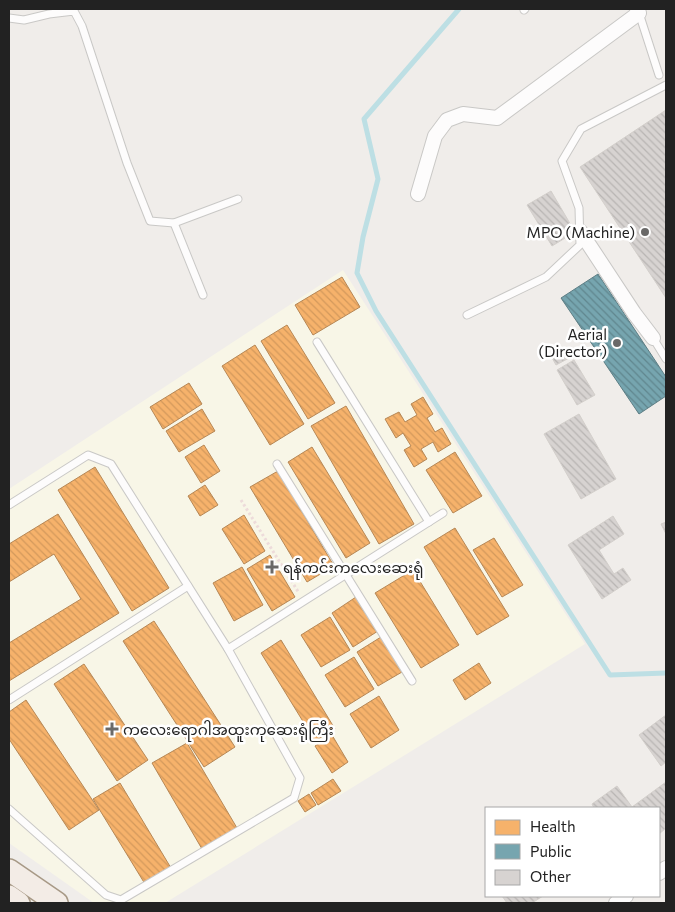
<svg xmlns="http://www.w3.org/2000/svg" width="675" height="912" viewBox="0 0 675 912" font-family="Commissioner,'Noto Sans Myanmar',sans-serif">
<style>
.education{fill:#f8f6e7}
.health{fill:url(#health-back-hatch);stroke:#b68755}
.public{fill:url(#public-back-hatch);stroke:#5d7e85}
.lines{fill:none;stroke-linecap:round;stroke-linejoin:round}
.stream{stroke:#bddfe4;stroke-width:5}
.building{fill:url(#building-back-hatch);stroke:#d3cfcb}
.service-casing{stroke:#c9c8c6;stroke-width:9}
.minor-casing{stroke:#c9c8c6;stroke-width:16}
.primary-casing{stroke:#a79986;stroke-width:24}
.path{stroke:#eddbda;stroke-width:3;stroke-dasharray:2.5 2.5;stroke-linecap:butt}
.service{stroke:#fdfcfc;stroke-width:7}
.minor{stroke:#fdfcfc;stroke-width:14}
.primary{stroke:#f3ece6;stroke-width:21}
.poi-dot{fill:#6a6968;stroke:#fff;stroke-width:2}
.labels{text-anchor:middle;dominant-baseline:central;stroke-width:5;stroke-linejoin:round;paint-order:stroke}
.poi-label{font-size:15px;fill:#222;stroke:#fff;text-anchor:end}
</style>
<defs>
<pattern id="health-back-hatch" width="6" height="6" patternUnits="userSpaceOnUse" patternTransform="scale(1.25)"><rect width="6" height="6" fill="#f6b26b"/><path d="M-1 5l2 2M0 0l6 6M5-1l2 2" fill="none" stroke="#d3995c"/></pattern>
<pattern id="public-back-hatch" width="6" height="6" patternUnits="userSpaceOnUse" patternTransform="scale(1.25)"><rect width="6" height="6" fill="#76a5af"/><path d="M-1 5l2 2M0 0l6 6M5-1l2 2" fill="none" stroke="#60868e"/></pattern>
<pattern id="building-back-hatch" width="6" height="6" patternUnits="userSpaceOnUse" patternTransform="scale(1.25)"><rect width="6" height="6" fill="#d7d3d1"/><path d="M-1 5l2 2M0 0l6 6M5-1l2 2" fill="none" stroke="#b8b5b3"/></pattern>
</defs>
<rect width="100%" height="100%" fill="#f0edea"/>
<polygon class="education" points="343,270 585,644 165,903 94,903 9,843 9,489"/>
<g class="health">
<polygon points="342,277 360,307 313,335 295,305"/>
<polygon points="287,325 335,403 308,419 261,341"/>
<polygon points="255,345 304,424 270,445 222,366"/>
<polygon points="189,383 202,404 163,429 150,407"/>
<polygon points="423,397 433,414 427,418 435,432 442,428 451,444 438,452 433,442 421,449 427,459 414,467 404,450 411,446 403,433 396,438 385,419 399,412 405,422 417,415 411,404"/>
<polygon points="346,406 414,524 379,544 311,426"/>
<polygon points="202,409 215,431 179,452 166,431"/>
<polygon points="204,445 220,471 201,483 185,457"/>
<polygon points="312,447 370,543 346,558 288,462"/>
<polygon points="455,452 482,496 453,513 426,470"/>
<polygon points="95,467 169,588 132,611 58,490"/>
<polygon points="278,471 334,566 307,582 250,487"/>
<polygon points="205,485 218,505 200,516 188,496"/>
<polygon points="58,514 119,613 9,681 9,643 81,599 54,554 9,582 9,544"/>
<polygon points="244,515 265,551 244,564 222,529"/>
<polygon points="455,528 509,616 477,635 424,547"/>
<polygon points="494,538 523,585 502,597 473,550"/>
<polygon points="270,555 295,597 272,611 247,569"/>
<polygon points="242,567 263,605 234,621 213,583"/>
<polygon points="413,570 459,645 421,668 375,593"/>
<polygon points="356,597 378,631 353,647 332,613"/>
<polygon points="330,617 350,650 321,667 301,635"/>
<polygon points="154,621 235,747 204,767 123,641"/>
<polygon points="381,637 402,672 378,686 357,652"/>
<polygon points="281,640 335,729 315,741 261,653"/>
<polygon points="354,657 374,689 345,707 325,675"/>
<polygon points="479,663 491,683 465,700 453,680"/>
<polygon points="84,664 148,760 117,781 54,684"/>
<polygon points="379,696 399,730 371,748 350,714"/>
<polygon points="26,700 99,810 69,830 9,739 9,712"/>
<polygon points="332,735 348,762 332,773 315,746"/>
<polygon points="187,743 237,828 202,849 152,763"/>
<polygon points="333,779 341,791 318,805 311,793"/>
<polygon points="120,783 171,868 145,884 93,799"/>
<polygon points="309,794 316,805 305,812 298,801"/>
</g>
<polygon class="public" points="598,274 666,377 666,396 639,414 561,298"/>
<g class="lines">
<polyline class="stream" points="459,9 364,119 378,179 363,237 357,273 376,311 610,675 666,673"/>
</g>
<g class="building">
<polygon points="666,110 666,298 580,167"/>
<polygon points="551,191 575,232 552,246 527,205"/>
<polygon points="563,347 569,358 556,365 550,354"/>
<polygon points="574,360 595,395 577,405 557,370"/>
<polygon points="579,414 616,479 581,499 544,434"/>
<polygon points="613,516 624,534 599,550 614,574 623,568 631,580 602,599 568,545"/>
<polygon points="666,522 666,534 661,524"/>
<polygon points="666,715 666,762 661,766 639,735"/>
<polygon points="666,782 666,828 659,834 659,808 594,808 592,804 617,786 632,807"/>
<polygon points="502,896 543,896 532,903 507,903"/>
</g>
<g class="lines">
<g class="service-casing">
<g id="service">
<polyline points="524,10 525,9"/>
<polyline points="639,13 659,75"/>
<polyline points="9,18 24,20 49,14 74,11 82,26 127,163 150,221 174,223 238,199"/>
<polyline points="174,223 203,295"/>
<polyline points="467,315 546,277 580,245 579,208 562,161 581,129 666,85"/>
<polyline points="653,338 666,359"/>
<polyline points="317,342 429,522"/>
<polyline points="277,464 412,681"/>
<polyline points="9,505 88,455 111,464 228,649 300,778 294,798 121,900 106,895 9,809"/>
<polyline points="228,649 443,513"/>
<polyline points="9,700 188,586"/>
</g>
</g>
<g class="minor-casing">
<g id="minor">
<polyline points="418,194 435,136 447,120 463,114 497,118 639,13 637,9"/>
<polyline points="580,231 634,313 653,338"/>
<polyline points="659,873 666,868"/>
<polyline points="616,903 626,896"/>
</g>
</g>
<g class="primary-casing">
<g id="primary">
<polyline points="9,870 57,903"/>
<polyline points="9,896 19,903"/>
</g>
</g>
<polyline class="path" points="241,500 299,593"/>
<use href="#service" class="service"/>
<use href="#minor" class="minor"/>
<use href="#primary" class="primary"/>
</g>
<g class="poi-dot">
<circle cx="645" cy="232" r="5"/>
<circle cx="617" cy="343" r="5"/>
<path d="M269.5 559.5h5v5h5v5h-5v5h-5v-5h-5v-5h5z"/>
<path d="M109.5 721.5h5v5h5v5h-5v5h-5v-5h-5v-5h5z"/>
</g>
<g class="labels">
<g class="poi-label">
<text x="635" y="232">MPO (Machine)</text>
<text x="607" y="334">Aerial<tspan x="607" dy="17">(Director)</tspan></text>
<text x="283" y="567" text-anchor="start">ရန်ကင်းကလေးဆေးရုံ</text>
<text x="123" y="729" text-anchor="start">ကလေးရောဂါအထူးကုဆေးရုံကြီး</text>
</g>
</g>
<rect width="675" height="912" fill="none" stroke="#222222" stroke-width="20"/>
<rect x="485" y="807" width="175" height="90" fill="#ffffff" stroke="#a7a7a7"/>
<rect x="495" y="820" width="25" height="15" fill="#f6b26b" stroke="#a7a7a7"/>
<text x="530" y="832" font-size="15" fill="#222222">Health</text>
<rect x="495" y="844" width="25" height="15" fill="#76a5af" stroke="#a7a7a7"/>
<text x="530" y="857" font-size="15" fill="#222222">Public</text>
<rect x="495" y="870" width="25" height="15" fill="#d7d3d1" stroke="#a7a7a7"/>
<text x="530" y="882" font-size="15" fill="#222222">Other</text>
</svg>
